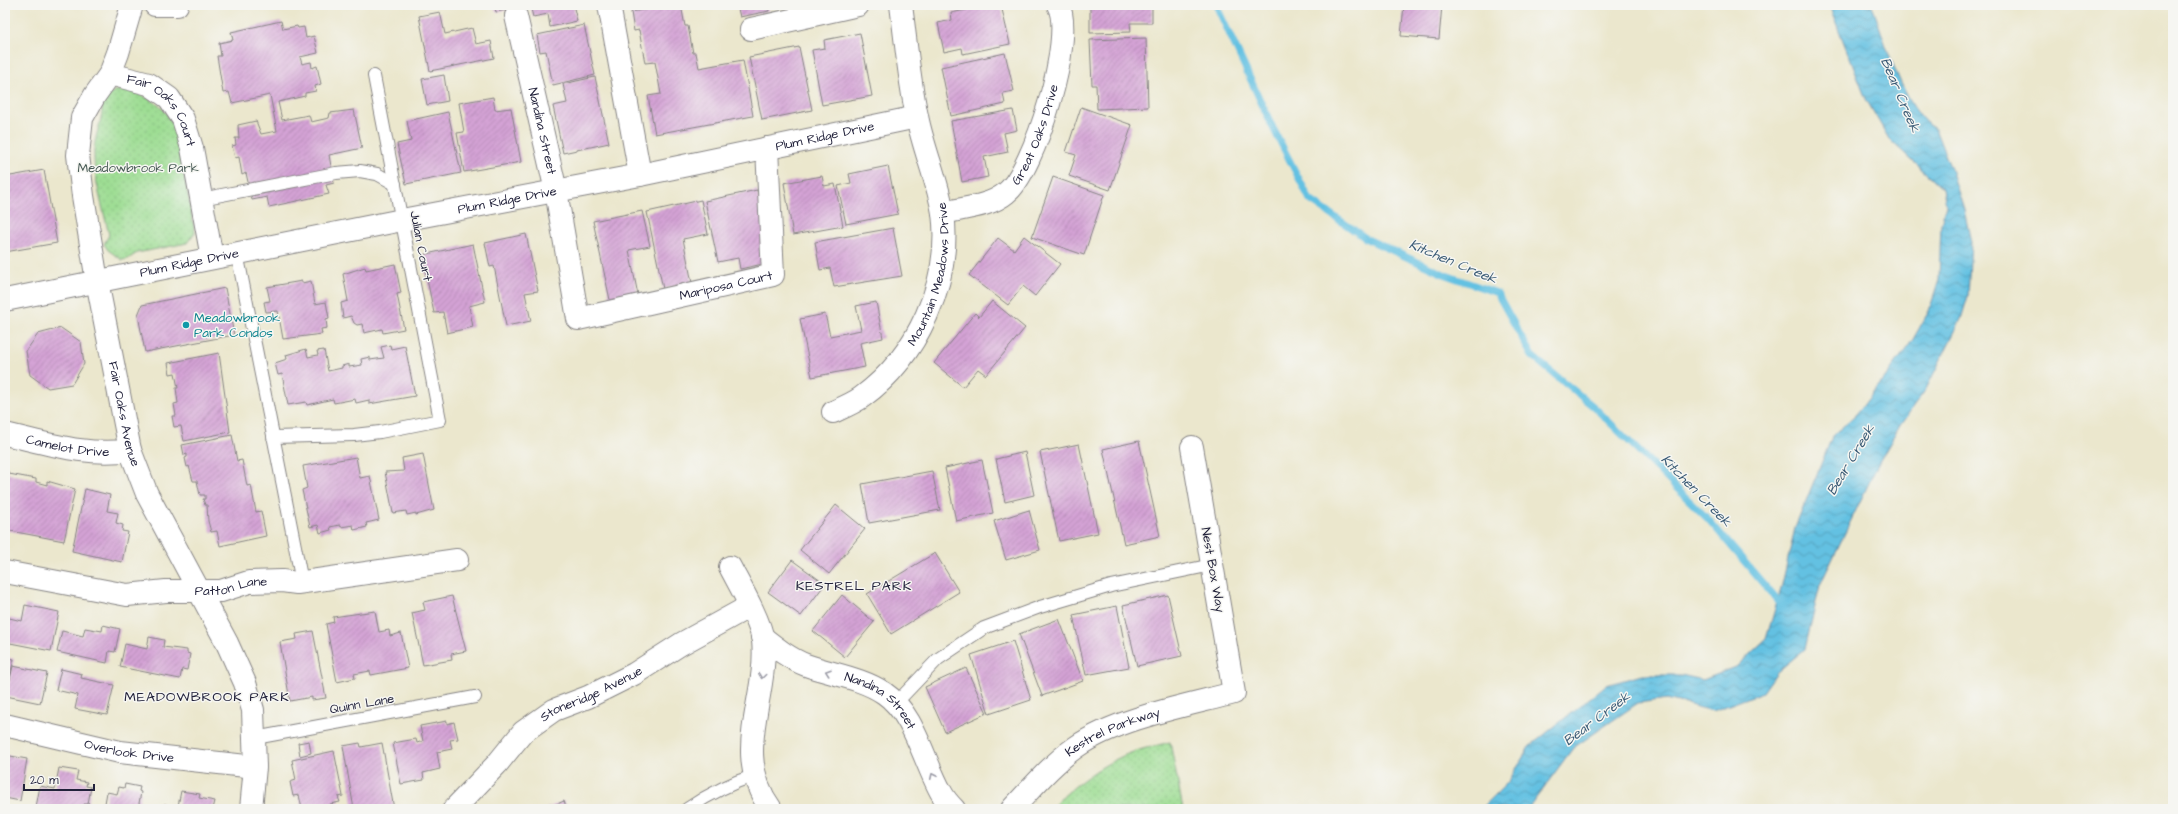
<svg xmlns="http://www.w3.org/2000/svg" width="2178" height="814" viewBox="0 0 2178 814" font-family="'Architects Daughter',sans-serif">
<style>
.park{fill:url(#park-dots);stroke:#608067}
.water{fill:url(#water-waves);stroke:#43728e}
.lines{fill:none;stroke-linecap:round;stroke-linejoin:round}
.stream{stroke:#64c1e2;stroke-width:7}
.building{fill:url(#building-hatch)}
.lane-casing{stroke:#868484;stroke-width:14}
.street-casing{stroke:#868484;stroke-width:24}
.secondary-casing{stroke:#868484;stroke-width:24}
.lane{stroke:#fff;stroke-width:12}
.street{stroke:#fff;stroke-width:22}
.secondary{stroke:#fff;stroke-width:22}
.oneway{stroke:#9c9ca7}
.culture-dot{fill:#0f9aa8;stroke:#f6f6f2;stroke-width:1.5}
.labels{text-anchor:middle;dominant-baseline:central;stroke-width:3;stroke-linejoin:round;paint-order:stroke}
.street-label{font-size:13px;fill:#22223b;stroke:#f6f6f2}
.park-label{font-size:13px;fill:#475a55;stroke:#f6f6f2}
.culture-label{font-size:13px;fill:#0d838f;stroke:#f6f6f2;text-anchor:start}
.water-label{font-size:14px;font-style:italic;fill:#395a75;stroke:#f6f6f2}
.neighbourhood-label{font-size:14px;letter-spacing:1px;fill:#22223b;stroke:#f6f6f2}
</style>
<defs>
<pattern id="park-dots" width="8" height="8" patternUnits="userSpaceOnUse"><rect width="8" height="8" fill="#9ddd93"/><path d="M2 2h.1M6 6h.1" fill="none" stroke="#87bd80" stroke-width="1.8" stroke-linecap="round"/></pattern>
<pattern id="water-waves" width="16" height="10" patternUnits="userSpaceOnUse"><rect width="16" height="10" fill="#64c1e2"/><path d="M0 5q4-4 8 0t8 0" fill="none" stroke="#529cb8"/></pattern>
<pattern id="building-hatch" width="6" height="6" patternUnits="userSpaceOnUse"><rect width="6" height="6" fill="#d4a3d5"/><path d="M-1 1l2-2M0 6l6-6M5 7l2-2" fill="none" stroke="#ac84ae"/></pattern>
</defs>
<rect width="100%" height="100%" fill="#f6f6f2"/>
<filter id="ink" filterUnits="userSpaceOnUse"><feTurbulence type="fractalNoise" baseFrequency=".025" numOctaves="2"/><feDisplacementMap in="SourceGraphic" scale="8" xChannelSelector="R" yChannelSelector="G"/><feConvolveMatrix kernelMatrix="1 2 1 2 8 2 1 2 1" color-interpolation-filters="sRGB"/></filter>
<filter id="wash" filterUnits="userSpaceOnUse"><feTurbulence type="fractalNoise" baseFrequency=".012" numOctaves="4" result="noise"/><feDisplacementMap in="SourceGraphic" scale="16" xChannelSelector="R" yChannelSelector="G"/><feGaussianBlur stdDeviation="0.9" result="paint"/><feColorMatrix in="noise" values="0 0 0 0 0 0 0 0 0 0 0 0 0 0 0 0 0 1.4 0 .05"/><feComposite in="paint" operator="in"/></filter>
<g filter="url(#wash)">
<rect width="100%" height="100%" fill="#ebe7cd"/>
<g class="park">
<path d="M126,90C151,98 164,104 175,129L195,232L187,243L137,253L128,259L122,260L108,250L104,244L109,235C103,207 93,178 94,150C95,133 104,118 102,102L114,91Z"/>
<path d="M1170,742L1183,809H1050C1072,787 1096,768 1125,755C1139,749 1155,746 1170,742Z"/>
</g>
<path class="water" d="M1829,5H1872C1883,36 1906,115 1935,129L1951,169L1964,210L1971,242L1968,296L1961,319L1926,389L1901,424L1879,462L1820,585L1805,649L1777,672L1763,692L1713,711L1667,699L1638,703L1573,748L1528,809H1481L1509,781L1529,747L1606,685L1642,675H1681L1703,680L1736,667L1766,639L1781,589L1795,528L1832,437L1857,413L1884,379L1912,341L1929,311L1939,280L1941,224L1946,205L1943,189L1889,139L1866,99Z"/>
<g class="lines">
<polyline class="stream" points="1216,5 1273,128 1310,200 1367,239 1446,275 1497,293 1532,356 1594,407 1708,519 1783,607"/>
</g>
<g id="blocks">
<g class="building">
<polygon points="494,5 528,5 528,6 496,12"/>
<polygon points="530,5 588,5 588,6 574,8 577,21 550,27 548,14 533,17"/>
<polygon points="671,5 681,5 685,26 688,26 693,53 696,53 699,68 743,60 753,116 655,134 648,96 661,94 655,62 645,63 639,30 634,31 631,12"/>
<polygon points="737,5 768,5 769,11 740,17"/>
<polygon points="990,5 1001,5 1010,44 963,54 962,48 944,52 938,23 952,20 951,13"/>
<polygon points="1090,5 1152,5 1152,23 1130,23 1131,32 1090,33"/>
<polygon points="1404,5 1442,5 1439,39 1401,36"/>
<polygon points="440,12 445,34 472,28 476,44 491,41 494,58 430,71 419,16"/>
<polygon points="281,21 283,29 297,26 298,28 304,27 306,38 314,36 318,53 300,57 302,64 311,62 312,68 317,66 321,84 315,86 316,91 305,93 305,96 278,102 282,120 309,115 311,122 329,118 330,113 354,110 362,148 329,155 334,183 326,185 329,194 269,207 267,197 252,200 246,173 242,175 239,157 235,158 232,146 236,145 235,138 239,138 238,125 256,121 261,134 277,131 270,95 232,103 229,92 223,93 217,56 221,56 219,43 233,40 231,32"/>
<polygon points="584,25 595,75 553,85 546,51 540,52 537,35"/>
<polygon points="860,33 872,96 822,105 812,50 825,48 824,40"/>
<polygon points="1146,38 1148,107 1097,109 1096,85 1092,85 1090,40"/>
<polygon points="799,47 812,110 762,120 749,57"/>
<polygon points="1005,53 1014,91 1003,93 1005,104 951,116 941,67"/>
<polygon points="444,75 448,101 427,105 422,79"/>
<polygon points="595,77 609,143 563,153 553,106 567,103 563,84"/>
<polygon points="493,97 495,110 511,108 521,162 464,172 457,133 464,132 459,103"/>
<polygon points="1081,107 1132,125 1110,190 1069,176 1076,155 1066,152"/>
<polygon points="1013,110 1017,130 1004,133 1008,152 984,157 988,177 962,182 951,121"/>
<polygon points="448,112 461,173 406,184 397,144 411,141 407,121"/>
<polygon points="888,166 898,214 846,224 838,186 851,183 849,174"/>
<polygon points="44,170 57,243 5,252 5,177"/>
<polygon points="822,176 824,186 835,184 843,226 793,235 784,183"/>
<polygon points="1053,177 1104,195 1084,255 1032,237"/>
<polygon points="757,190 772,262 740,269 738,258 718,262 705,201"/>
<polygon points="701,200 708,234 683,239 692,283 663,289 647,212"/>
<polygon points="642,211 650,246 629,250 638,295 610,300 593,221"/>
<polygon points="893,228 902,276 834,287 830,268 820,270 815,242"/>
<polygon points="526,234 538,291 525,293 531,321 506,326 494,266 490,267 485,243"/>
<polygon points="1024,236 1060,264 1035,296 1023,286 1008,305 969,275 998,238 1014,250"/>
<polygon points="473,244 485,302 469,306 473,327 447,333 443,312 434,313 422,255"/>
<polygon points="395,264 401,293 397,294 404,329 383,333 382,329 364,333 362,324 357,325 354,323 351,316 343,318 341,303 348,301 343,274 365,267 366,270"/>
<polygon points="302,281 302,283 311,281 315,304 326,302 329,318 326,319 327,328 321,329 322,334 283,339 278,311 266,312 264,302 270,301 267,287"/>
<polygon points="225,288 234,335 145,352 138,315 142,305"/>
<polygon points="992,301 1025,328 986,375 978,369 963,387 934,363 975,313 979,317"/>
<polygon points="876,302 883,338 860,343 865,367 812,377 800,319 825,314 830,336 861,330 856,306"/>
<polygon points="61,328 81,342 84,364 72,384 48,388 30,375 26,351 38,334"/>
<polygon points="390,345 391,349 405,346 415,396 369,404 369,400 356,403 355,399 334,403 333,399 307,405 306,402 288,405 282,374 278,375 275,363 287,359 286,355 306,349 308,357 318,355 317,351 324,350 328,371 342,368 342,366 349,364 349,367 362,365 361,359 370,357 370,360 384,358 381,347"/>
<polygon points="219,353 230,432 184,441 181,426 174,427 172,416 176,416 174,404 178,403 176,388 178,388 175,373 170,374 168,363"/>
<polygon points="232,435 237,461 242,460 247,486 251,485 256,512 261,511 266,536 220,546 217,531 211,532 208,521 207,505 205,505 203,499 205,499 205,495 200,495 197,481 193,481 189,466 187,467 185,458 187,457 187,454 184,455 182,445"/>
<polygon points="1139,441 1160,536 1124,544 1103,449"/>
<polygon points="1079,444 1098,533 1059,541 1040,452"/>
<polygon points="1025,452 1034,495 1005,502 996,459"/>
<polygon points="423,454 434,510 416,515 416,513 407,515 406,511 393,513 385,472 404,471 402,458"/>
<polygon points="356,457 360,478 370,476 379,520 366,523 367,527 354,530 353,525 341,527 340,525 330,527 331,530 320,533 318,525 310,527 302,490 307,488 303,466"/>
<polygon points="982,460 993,513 956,521 945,468"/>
<polygon points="5,471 9,472 9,474 36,479 36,482 47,485 47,481 75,489 64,541 5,530"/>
<polygon points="932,471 940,510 869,523 862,484"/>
<polygon points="85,489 110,495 107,511 118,513 116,523 123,525 122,531 128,532 122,562 72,551"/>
<polygon points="836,505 865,529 829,574 800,550"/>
<polygon points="1029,510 1040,550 1006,560 994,521"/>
<polygon points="935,553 959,592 891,634 867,594"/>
<polygon points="792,560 825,584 801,616 768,592"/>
<polygon points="842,595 874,622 845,657 813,631"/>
<polygon points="1168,595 1182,656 1137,666 1123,605"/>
<polygon points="452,596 466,651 451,654 452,660 423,665 412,613 425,610 423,602"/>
<polygon points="25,605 59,612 51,651 5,642 5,617 22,621"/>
<polygon points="1117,606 1129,667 1086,675 1073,615"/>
<polygon points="375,611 379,632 389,630 390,636 401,633 408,668 371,675 370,671 354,674 355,678 337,682 326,624 334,622 333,617"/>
<polygon points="1059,619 1083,681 1042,696 1019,634"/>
<polygon points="103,625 120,629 115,652 109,651 107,663 57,652 62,631 83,636 85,628 102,631"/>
<polygon points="313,631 326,698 312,700 312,697 290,701 280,642 297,639 296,634"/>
<polygon points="149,637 164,640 163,647 187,650 187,653 190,654 187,670 182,669 180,679 120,667 125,644 147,649"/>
<polygon points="1013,641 1031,700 989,714 971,655"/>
<polygon points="5,657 14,659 9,680 5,679"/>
<polygon points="13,666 47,673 40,703 6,696"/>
<polygon points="966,668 987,713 945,732 925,687"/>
<polygon points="61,669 82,674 81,678 114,685 107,715 75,709 78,695 56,690"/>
<polygon points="447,721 447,724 454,722 458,739 450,740 452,749 437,752 440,769 423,773 424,780 401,784 393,743 416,739 417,743 423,741 420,726"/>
<polygon points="309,741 311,753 300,756 298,743"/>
<polygon points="360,743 361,747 382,743 394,809 354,809 343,746"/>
<polygon points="334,751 343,796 338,797 340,802 330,804 331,808 302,809 299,795 293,796 290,782 296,780 292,760"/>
<polygon points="5,755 27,759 20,801 5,798"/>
<polygon points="59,768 78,771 76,780 87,782 86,786 91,787 88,804 84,804 83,809 47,809 36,807 40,786 55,789"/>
<polygon points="125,784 140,787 139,791 141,792 138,809 104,809 107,792 117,794 119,787 124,788"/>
<polygon points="181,791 200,794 199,798 215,801 213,809 163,809 164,804 178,806"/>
<polygon points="564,801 567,809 545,809"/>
</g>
</g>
</g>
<g filter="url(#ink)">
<use href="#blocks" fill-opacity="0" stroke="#868484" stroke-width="1"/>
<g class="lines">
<g class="lane-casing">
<g id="lane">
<polyline points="201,199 336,173 360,171 377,174 395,184"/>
<polyline points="237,253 302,582"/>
<polyline points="273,437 354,435 380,432 440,420 374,76"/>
<polyline points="895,704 938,659 984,628 1040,607 1111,586 1212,565"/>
<polyline points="255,738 475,697"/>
<path d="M687,809C709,794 730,783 756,775"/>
</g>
</g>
<g class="street-casing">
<g id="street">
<path id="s1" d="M132,5L118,53L110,74L95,95L82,118L78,155L83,196L97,281L130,450L147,494L227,643L245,683L253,710L255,767L251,809"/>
<polyline points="609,5 640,175"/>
<path id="s2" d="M516,16L556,191L578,319L773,275L767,148"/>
<polyline points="751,29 858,5"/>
<path id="s3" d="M110,74L149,84L169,98L183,119L192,148L212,258"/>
<path id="s4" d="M943,213C963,208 989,207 1006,193C1034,172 1076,36 1058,5"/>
<path id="s5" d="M5,300L402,220L640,175L917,117"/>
<path id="s6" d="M833,412C842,408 854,403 862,397C917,357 952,281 943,213C938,181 923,148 917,116C909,80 906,42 901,5"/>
<path id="s7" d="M5,434C46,443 88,457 130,450"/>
<path d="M730,567C740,586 760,620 763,640C769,699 730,753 771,809"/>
<path id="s8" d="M5,572L127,595L166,591H221L249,582L282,581L297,583L457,560"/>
<path id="s9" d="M762,637C776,648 790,659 806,665C831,674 862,678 884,693C914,713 924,762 941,792C944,798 949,804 954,809"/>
<path id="s10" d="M5,725L120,752L255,767"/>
<path id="s11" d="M454,809L497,764L523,732L554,710L588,697L634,674L681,644L750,606"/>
<path id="s12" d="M1012,809C1031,789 1053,763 1076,747C1118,718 1185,706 1234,693L1192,447"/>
</g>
</g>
<g class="secondary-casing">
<polyline id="secondary" points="155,5 177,5"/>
</g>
<use href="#lane" class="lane"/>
<use href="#street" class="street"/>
<use href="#secondary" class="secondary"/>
</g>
<defs><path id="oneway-chevron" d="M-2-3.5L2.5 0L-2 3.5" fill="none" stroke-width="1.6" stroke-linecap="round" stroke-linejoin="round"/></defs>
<g class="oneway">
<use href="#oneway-chevron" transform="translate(828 672) rotate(-161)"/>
<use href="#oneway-chevron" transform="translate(762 676) rotate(98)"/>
<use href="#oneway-chevron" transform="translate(933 776) rotate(-115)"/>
</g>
</g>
<circle class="culture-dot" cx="186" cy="325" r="4"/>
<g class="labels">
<g class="street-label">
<text stroke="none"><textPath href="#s3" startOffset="68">Fair Oaks Court</textPath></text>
<text stroke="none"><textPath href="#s2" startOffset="118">Nandina Street</textPath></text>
<text stroke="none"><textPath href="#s4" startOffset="133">Great Oaks Drive</textPath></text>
<text stroke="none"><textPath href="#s5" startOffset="836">Plum Ridge Drive</textPath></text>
<text stroke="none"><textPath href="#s5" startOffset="512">Plum Ridge Drive</textPath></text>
<text transform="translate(421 246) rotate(79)">Julian Court</text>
<text stroke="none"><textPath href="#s5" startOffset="188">Plum Ridge Drive</textPath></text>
<text stroke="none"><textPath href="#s6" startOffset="179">Mountain Meadows Drive</textPath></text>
<text stroke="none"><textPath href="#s2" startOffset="461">Mariposa Court</textPath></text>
<text stroke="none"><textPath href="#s1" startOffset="425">Fair Oaks Avenue</textPath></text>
<text stroke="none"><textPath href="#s7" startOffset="64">Camelot Drive</textPath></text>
<text transform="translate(1213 570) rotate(80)">Nest Box Way</text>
<text stroke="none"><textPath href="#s8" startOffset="229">Patton Lane</textPath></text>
<text stroke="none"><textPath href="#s11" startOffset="182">Stoneridge Avenue</textPath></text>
<text transform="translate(362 704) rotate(-10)">Quinn Lane</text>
<text stroke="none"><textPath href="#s9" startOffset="137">Nandina Street</textPath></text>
<text stroke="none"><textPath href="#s12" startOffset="129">Kestrel Parkway</textPath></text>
<text stroke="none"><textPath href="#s10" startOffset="127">Overlook Drive</textPath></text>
</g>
<g class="park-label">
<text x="138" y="168">Meadowbrook Park</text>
</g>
<g class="culture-label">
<text x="194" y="318">Meadowbrook<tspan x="194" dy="15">Park Condos</tspan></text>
</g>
<g class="water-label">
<text transform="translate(1900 95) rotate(67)">Bear Creek</text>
<text transform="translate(1453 262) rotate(23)">Kitchen Creek</text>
<text transform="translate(1851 460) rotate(-59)">Bear Creek</text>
<text transform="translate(1696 491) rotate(46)">Kitchen Creek</text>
<text transform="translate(1597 719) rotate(-37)">Bear Creek</text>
</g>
<g class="neighbourhood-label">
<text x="854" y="586">KESTREL PARK</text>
<text x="207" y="697">MEADOWBROOK PARK</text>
</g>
</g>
<rect width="2178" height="814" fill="none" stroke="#f6f6f2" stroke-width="20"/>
<path d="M24 784v6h70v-6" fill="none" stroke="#22223b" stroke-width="2"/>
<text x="30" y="784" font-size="12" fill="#22223b" stroke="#f6f6f2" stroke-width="3" paint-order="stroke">20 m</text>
</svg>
